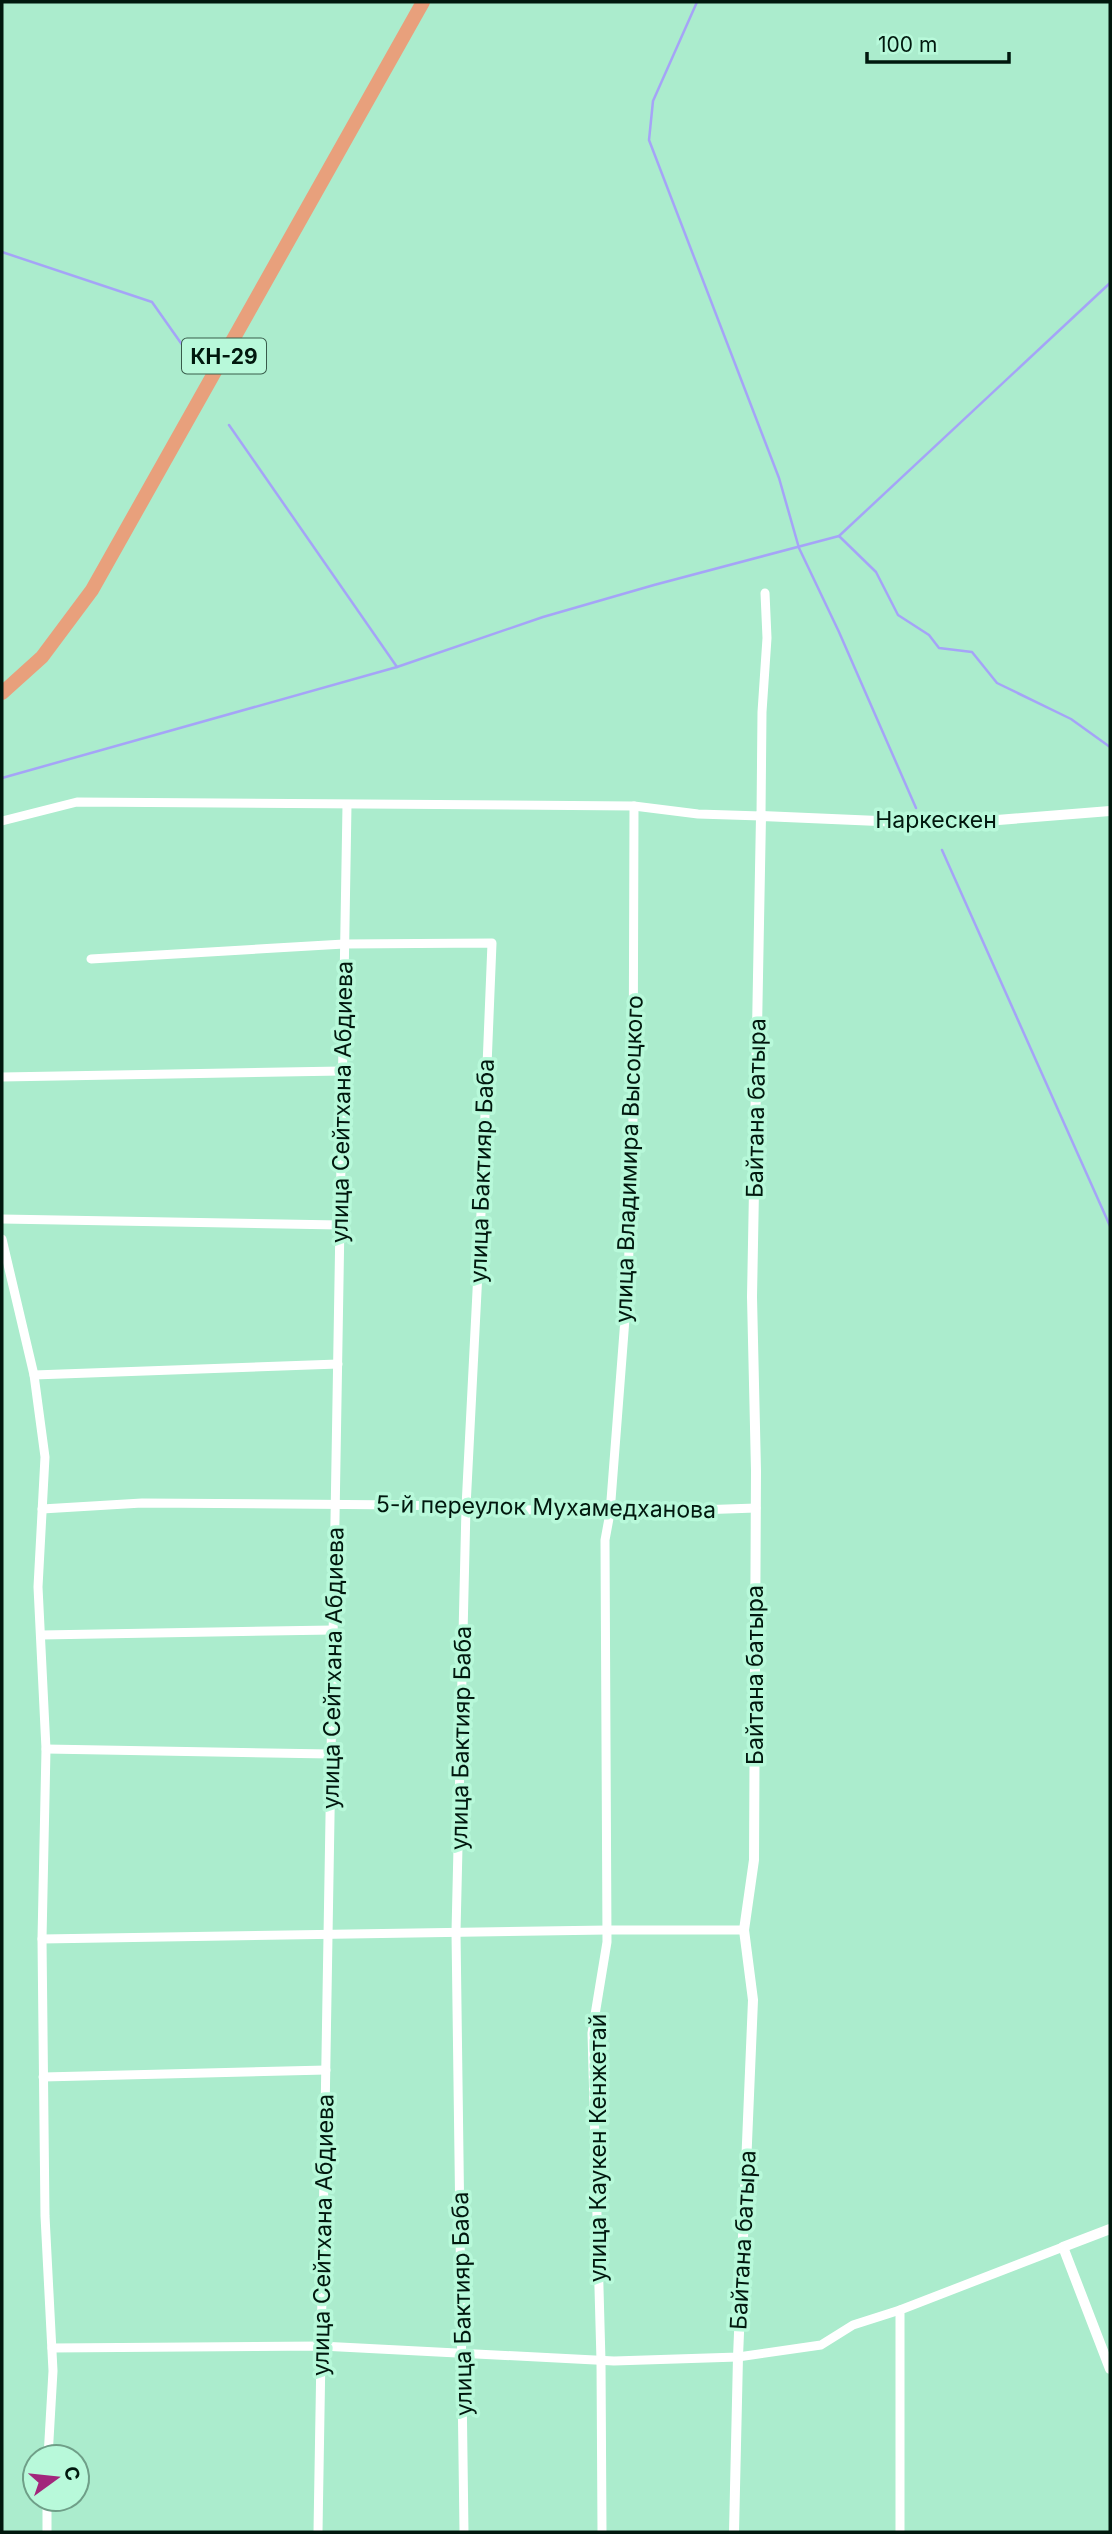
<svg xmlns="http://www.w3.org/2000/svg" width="1112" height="2534" viewBox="0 0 1112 2534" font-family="Inter,sans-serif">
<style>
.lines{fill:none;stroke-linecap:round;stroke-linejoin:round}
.stream{stroke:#a5a4f7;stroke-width:2.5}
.minor{stroke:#fff;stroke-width:9}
.tertiary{stroke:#fff;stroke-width:10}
.primary{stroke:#e8a07c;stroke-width:14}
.labels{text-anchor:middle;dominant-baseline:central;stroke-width:7;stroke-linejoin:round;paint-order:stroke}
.shield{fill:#b8f9da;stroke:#385c4b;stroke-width:2}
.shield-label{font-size:21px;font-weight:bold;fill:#01180e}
.street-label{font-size:23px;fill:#01180e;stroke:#b8f9da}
</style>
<rect width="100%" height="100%" fill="#abeccd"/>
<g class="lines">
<g class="stream">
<polyline points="697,2 653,101 649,140 779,478 799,548 839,632 916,808"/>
<polyline points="2,252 152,302 183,346"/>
<polyline points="229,425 397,667"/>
<polyline points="839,536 876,572 898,615 929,635 939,648 972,652 997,683 1071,719 1110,747"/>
<polyline points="2,778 397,667 543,617 654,585 839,536 1110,283"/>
<polyline points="942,850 1110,1226"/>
</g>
<g class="minor">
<polyline points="2,821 77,802 634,806 698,814 761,816 762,712 767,638 765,593"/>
<polyline points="91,959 344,944 492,943 481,1213 466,1507 456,1932 464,2532"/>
<polyline points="2,1077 342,1071"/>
<polyline points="2,1219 340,1225"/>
<polyline points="2,1239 34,1375 45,1457 38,1587 46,1749 42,1939 45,2216 53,2371 48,2457"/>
<polyline points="34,1375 338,1364"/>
<polyline points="42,1509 142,1503 406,1505 610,1513 756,1508"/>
<polyline points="41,1635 333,1630"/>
<polyline points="46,1749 331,1754"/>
<polyline points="42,1939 607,1930 744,1930"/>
<polyline points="43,2077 326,2070"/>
<polyline points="52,2348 321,2346 614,2361 738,2357 821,2345 853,2325 900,2310"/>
<polyline points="47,2499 47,2532"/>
<polyline points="318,2532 347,805"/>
<polyline points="602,2532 601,2361 592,2033 607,1942 605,1540 610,1513 628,1280 633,1120 634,806"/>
<polyline points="900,2532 900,2310 1063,2247"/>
</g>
<g class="tertiary">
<polyline points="1110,2229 1063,2247 1110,2369"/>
<polyline points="734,2532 738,2357 753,2000 744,1930 754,1860 756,1471 752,1297 761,816 948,824 1110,811"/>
</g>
<polyline class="primary" points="2,693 42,657 92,590 423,2"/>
</g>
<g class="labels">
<rect class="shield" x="182" y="338.5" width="84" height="35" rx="5"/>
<g class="shield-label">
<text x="224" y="356">КН-29</text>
</g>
<g class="street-label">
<text x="936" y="820">Наркескен</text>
<text transform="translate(342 1102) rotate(-89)">улица Сейтхана Абдиева</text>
<text transform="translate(756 1108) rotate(-89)">Байтана батыра</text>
<text transform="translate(629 1159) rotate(-88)">улица Владимира Высоцкого</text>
<text transform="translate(482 1171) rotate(-88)">улица Бактияр Баба</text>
<text transform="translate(546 1507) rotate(1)">5-й переулок Мухамедханова</text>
<text transform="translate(333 1668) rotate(-89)">улица Сейтхана Абдиева</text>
<text transform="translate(755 1675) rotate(-90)">Байтана батыра</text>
<text transform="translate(461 1738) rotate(-89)">улица Бактияр Баба</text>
<text transform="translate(598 2148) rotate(-90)">улица Каукен Кенжетай</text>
<text transform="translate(323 2235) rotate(-89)">улица Сейтхана Абдиева</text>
<text transform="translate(743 2240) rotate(-87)">Байтана батыра</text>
<text transform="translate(462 2304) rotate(-91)">улица Бактияр Баба</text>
</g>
</g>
<rect width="1112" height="2534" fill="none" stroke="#01180e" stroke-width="7"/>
<g transform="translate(56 2478) rotate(75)"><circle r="33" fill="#b8f9da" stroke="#6f9f88" stroke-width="2"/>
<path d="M0-5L12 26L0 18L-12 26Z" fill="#a2277c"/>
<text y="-10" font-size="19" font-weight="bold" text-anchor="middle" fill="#01180e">С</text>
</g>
<path d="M867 52v10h142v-10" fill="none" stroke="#01180e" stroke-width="3.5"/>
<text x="878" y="52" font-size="21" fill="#01180e" stroke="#b8f9da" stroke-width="5" paint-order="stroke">100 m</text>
</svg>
